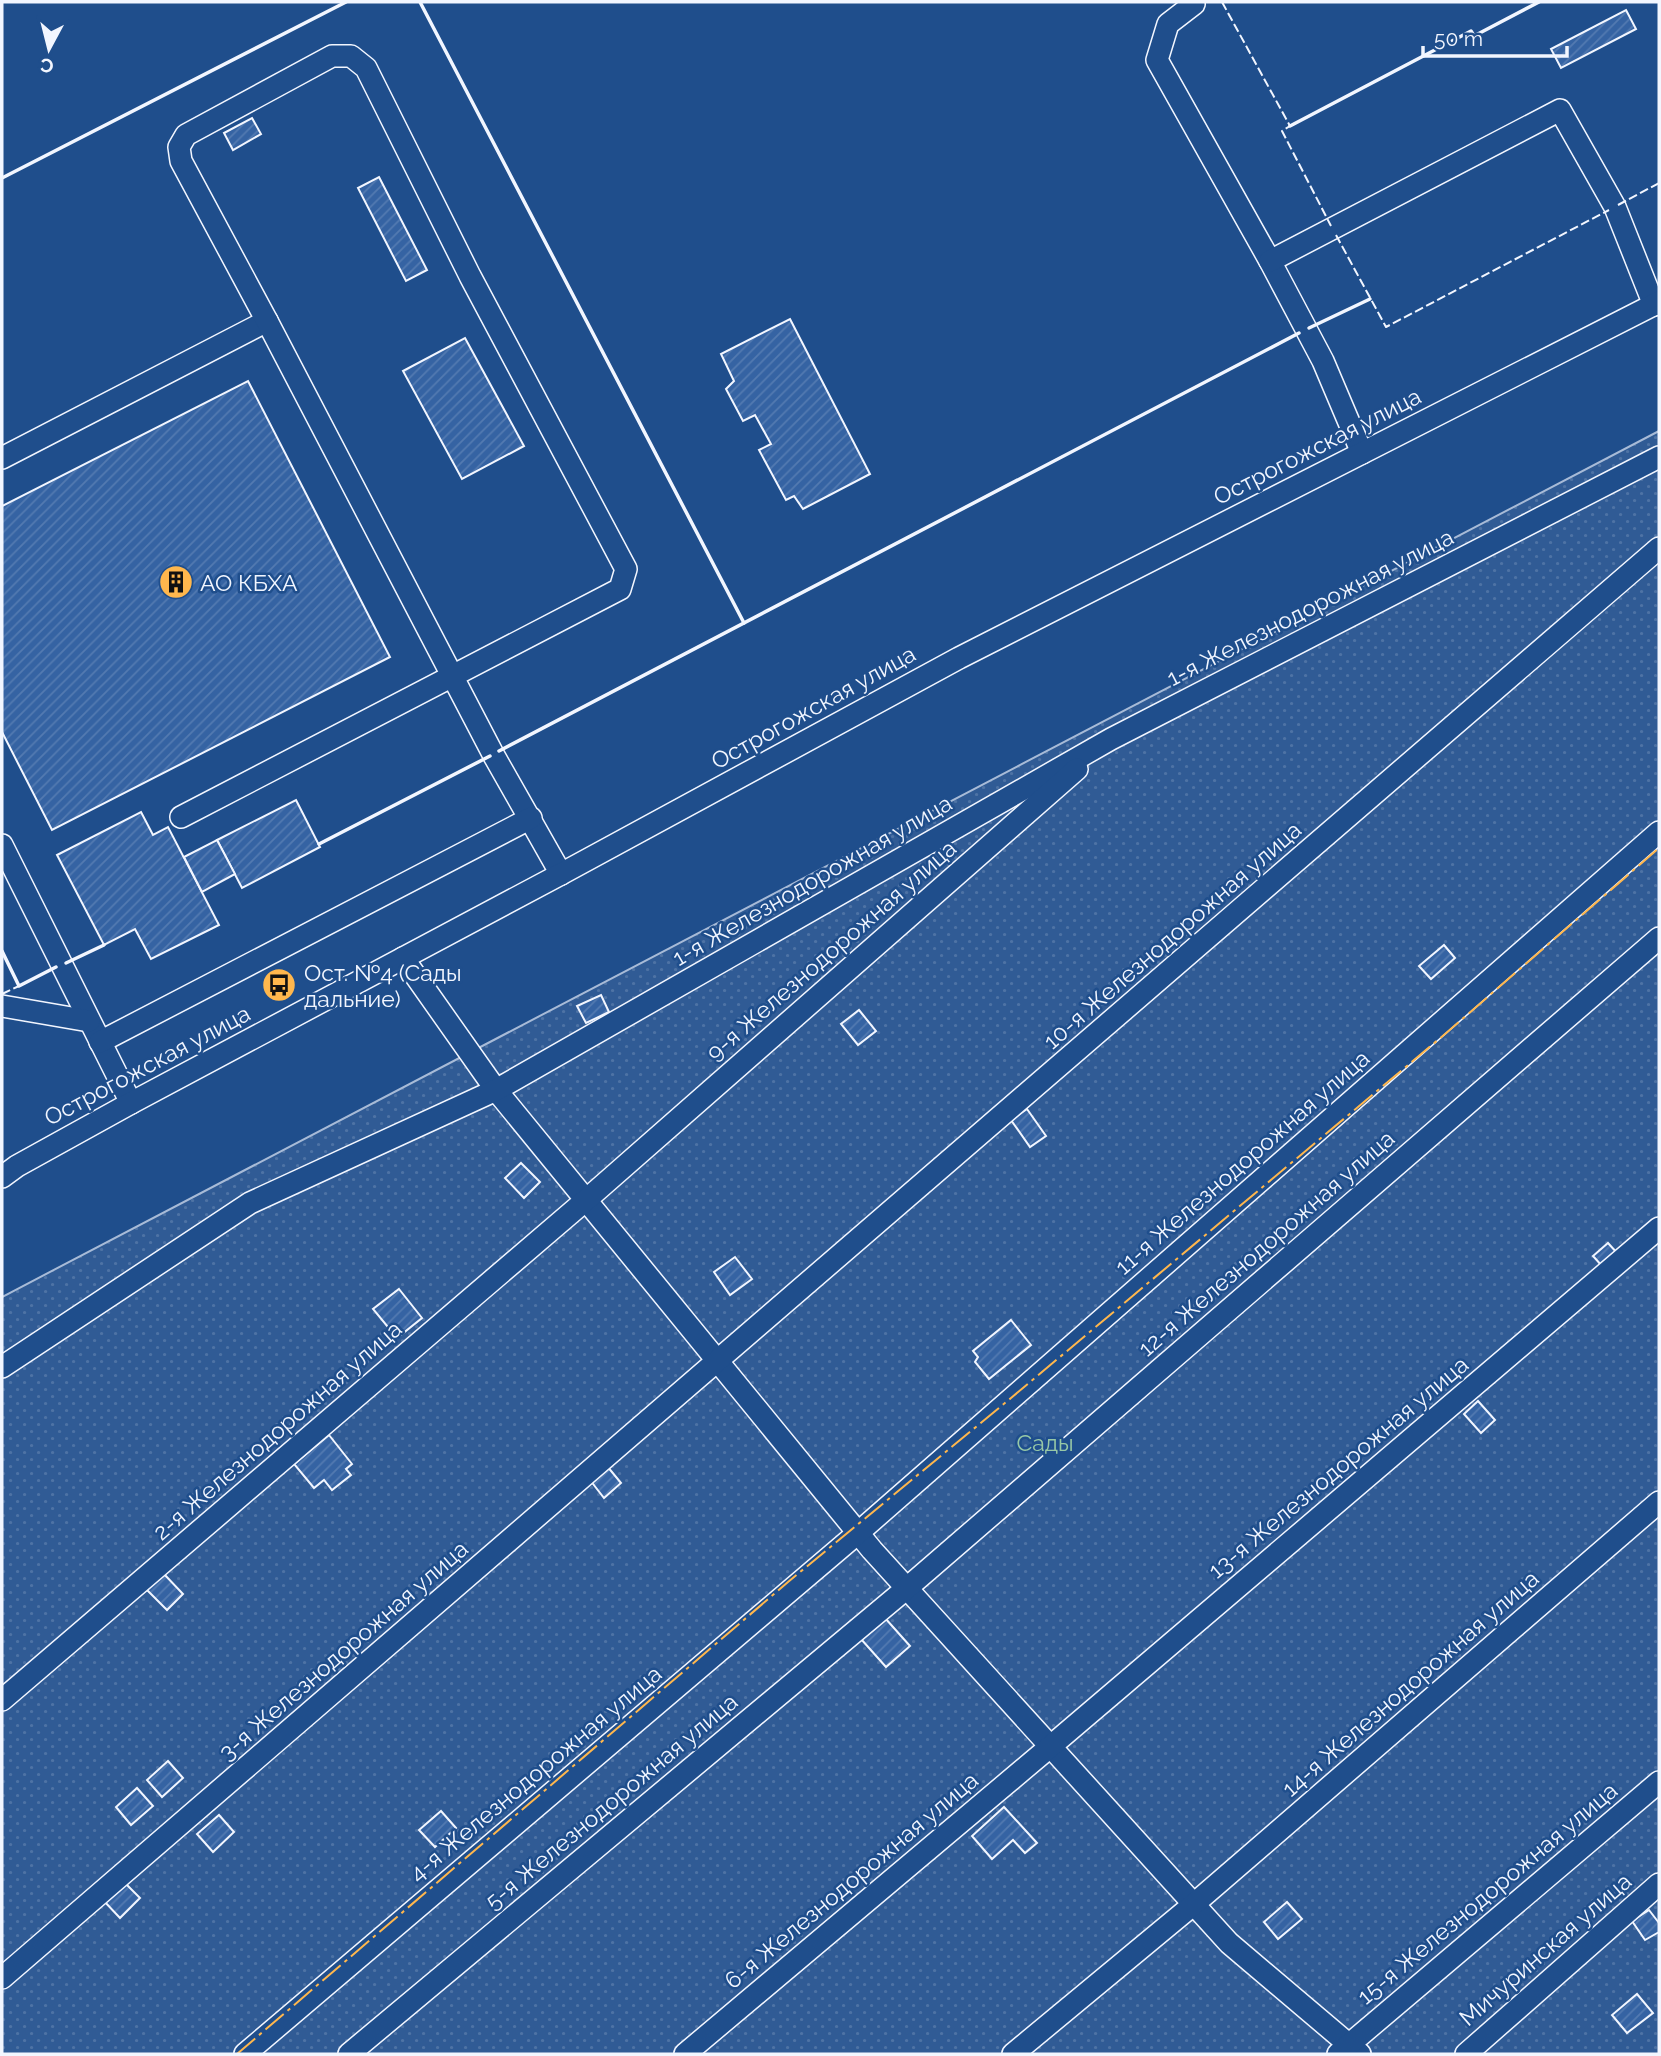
<svg xmlns="http://www.w3.org/2000/svg" width="1661" height="2056" viewBox="0 0 1661 2056" font-family="Raleway,sans-serif">
<style>
.garden{fill:url(#garden-dots);stroke:#a8bbd7;stroke-width:2}
.building{fill:url(#building-hatch);stroke:#f2f6ff;stroke-width:2}
.lines{fill:none;stroke-linecap:round;stroke-linejoin:round}
.minor-casing{stroke:#f2f6ff;stroke-width:24}
.minor{stroke:#1f4e8c;stroke-width:21}
.fence{stroke:#f2f6ff;stroke-width:2;stroke-dasharray:9 3.5;stroke-linecap:butt}
.wall{stroke:#f2f6ff;stroke-width:3.5}
.power{stroke:#ffb74d;stroke-width:2;stroke-dasharray:24 5 3.5 5;stroke-linecap:butt}
.labels{text-anchor:middle;dominant-baseline:central;stroke-width:5;stroke-linejoin:round;paint-order:stroke}
.street-label{font-size:23px;fill:#f2f6ff;stroke:#1f4e8c}
.poi-label{font-size:23px;fill:#f2f6ff;stroke:#1f4e8c;text-anchor:start}
.park-label{font-size:23px;fill:#97c8a6;stroke:#1f4e8c}
</style>
<defs>
<pattern id="garden-dots" width="8" height="8" patternUnits="userSpaceOnUse" patternTransform="scale(1.75)"><rect width="8" height="8" fill="#305b95"/><path d="M2 2h.1M6 6h.1" fill="none" stroke="#4e73a5" stroke-width="1.8" stroke-linecap="round"/></pattern>
<pattern id="building-hatch" width="6" height="6" patternUnits="userSpaceOnUse" patternTransform="scale(1.75)"><rect width="6" height="6" fill="#3563a3"/><path d="M-1 1l2-2M0 6l6-6M5 7l2-2" fill="none" stroke="#537ab1"/></pattern>
</defs>
<rect width="100%" height="100%" fill="#1f4e8c"/>
<polygon class="garden" points="1659,431 1659,2054 2,2054 2,1297"/>
<g class="building">
<polygon points="1626,10 1636,29 1561,68 1551,49"/>
<polygon points="252,118 261,134 233,150 224,133"/>
<polygon points="379,177 427,270 406,281 358,188"/>
<polygon points="790,319 870,474 803,509 794,496 786,500 759,450 771,444 755,415 743,421 726,389 734,381 721,354"/>
<polygon points="465,338 524,446 462,479 403,371"/>
<polygon points="248,381 390,657 52,830 2,732 2,506"/>
<polygon points="296,800 320,847 242,888 217,840"/>
<polygon points="141,812 153,835 168,827 219,925 151,959 135,929 104,945 57,855"/>
<polygon points="217,840 235,874 202,892 184,857"/>
<polygon points="1444,945 1455,958 1431,979 1419,966"/>
<polygon points="601,995 609,1012 586,1023 577,1006"/>
<polygon points="859,1010 876,1031 858,1045 841,1024"/>
<polygon points="1027,1109 1046,1136 1030,1147 1011,1120"/>
<polygon points="521,1163 540,1182 524,1198 505,1178"/>
<polygon points="1608,1243 1618,1254 1603,1267 1593,1256"/>
<polygon points="735,1257 752,1279 730,1295 714,1272"/>
<polygon points="399,1289 422,1318 397,1338 373,1309"/>
<polygon points="1011,1320 1031,1345 989,1379 975,1362 978,1357 973,1351"/>
<polygon points="1478,1401 1495,1420 1481,1433 1464,1414"/>
<polygon points="329,1435 352,1464 346,1469 351,1475 332,1490 324,1480 314,1488 294,1464"/>
<polygon points="607,1466 621,1483 604,1498 590,1480"/>
<polygon points="163,1573 183,1594 167,1610 146,1589"/>
<polygon points="885,1618 910,1646 886,1667 861,1639"/>
<polygon points="168,1761 183,1778 162,1797 147,1780"/>
<polygon points="137,1788 153,1806 131,1825 116,1807"/>
<polygon points="1004,1807 1037,1843 1025,1853 1013,1840 992,1859 972,1836"/>
<polygon points="441,1811 456,1828 435,1847 419,1830"/>
<polygon points="219,1815 234,1832 213,1852 197,1834"/>
<polygon points="123,1881 140,1898 120,1918 103,1900"/>
<polygon points="1287,1902 1302,1919 1278,1939 1264,1922"/>
<polygon points="1649,1910 1659,1923 1659,1932 1645,1940 1632,1921"/>
<polygon points="1637,1994 1653,2013 1627,2033 1612,2015"/>
</g>
<g class="lines">
<g class="minor-casing">
<g id="minor">
<polyline points="1193,2 1194,4 1168,24 1157,60 1270,261 1323,361 1362,453"/>
<polyline points="1270,261 1560,110 1615,207 1654,305"/>
<polyline points="2,458 267,321"/>
<polyline points="181,817 620,589 626,569 470,276 366,68 351,56 332,56 186,135 179,147 181,161 267,321 493,754 561,874"/>
<polyline points="2,845 131,1103"/>
<polyline points="403,958 496,1090 872,1550 1229,1943 1360,2054"/>
<polyline points="2,1006 89,1021"/>
<polyline points="100,1042 531,818"/>
<polyline points="2,1177 17,1166 131,1103 561,874 959,658 1659,302"/>
<polyline points="2,1367 250,1203 496,1090 1111,739 1659,457"/>
<polyline points="2,1700 586,1200 1077,769"/>
<polyline points="2,1978 1659,548"/>
<polyline points="245,2054 859,1532 1659,832"/>
<polyline points="349,2054 907,1588 1659,938"/>
<polyline points="685,2054 1051,1746 1659,1228"/>
<polyline points="1013,2054 1194,1904 1659,1502"/>
<polyline points="1338,2054 1659,1782"/>
<polyline points="1466,2054 1659,1884"/>
</g>
</g>
<use href="#minor" class="minor"/>
<g class="fence">
<polyline points="1222,2 1290,126 1282,131 1331,226"/>
<polyline points="1618,205 1659,183"/>
<polyline points="1336,235 1386,327 1609,210"/>
<polyline points="2,994 19,986"/>
</g>
<g class="wall">
<polyline points="420,2 744,623"/>
<polyline points="1290,126 1471,31 1474,36 1539,2"/>
<polyline points="2,178 346,2"/>
<polyline points="1309,328 1370,299"/>
<polyline points="499,751 1299,333"/>
<polyline points="319,844 490,756"/>
<polyline points="2,951 19,986 56,967"/>
<polyline points="66,963 104,945"/>
</g>
<polyline class="power" points="237,2054 788,1582 1011,1398 1445,1034 1659,848"/>
</g>
<defs>
<g id="building-disc" transform="scale(1.75)"><circle r="9.5" fill="#ffb74d" stroke="#1f4e8c"/><path d="M-4-6H4V6H1V3H-1V6H-4ZM-2.5-4.3h1.7v1.8h-1.7ZM.8-4.3h1.7v1.8H.8ZM-2.5-1h1.7V.8h-1.7ZM.8-1h1.7V.8H.8Z" fill="#111"/></g>
<g id="bus-disc" transform="scale(1.75)"><circle r="9.5" fill="#ffb74d" stroke="#1f4e8c"/><path d="M-5-6H5V4H4V6H2V4H-2V6H-4V4H-5ZM-3.5-4V0h7V-4ZM-3.5 1.2v1.5H-2V1.2ZM2 1.2v1.5H3.5V1.2Z" fill="#111"/></g>
</defs>
<g fill-rule="evenodd">
<use href="#building-disc" x="176" y="582"/>
<use href="#bus-disc" x="279" y="985"/>
</g>
<g class="labels">
<g class="street-label">
<text transform="translate(1317 446) rotate(-27)">Острогожская улица</text>
<text transform="translate(1310 607) rotate(-27)">1-я Железнодорожная улица</text>
<text transform="translate(813 707) rotate(-29)">Острогожская улица</text>
<text transform="translate(812 880) rotate(-30)">1-я Железнодорожная улица</text>
<text transform="translate(1172 935) rotate(-41)">10-я Железнодорожная улица</text>
<text transform="translate(831 950) rotate(-41)">9-я Железнодорожная улица</text>
<text transform="translate(147 1065) rotate(-28)">Острогожская улица</text>
<text transform="translate(1242 1162) rotate(-41)">11-я Железнодорожная улица</text>
<text transform="translate(1266 1243) rotate(-41)">12-я Железнодорожная улица</text>
<text transform="translate(277 1430) rotate(-41)">2-я Железнодорожная улица</text>
<text transform="translate(1338 1467) rotate(-40)">13-я Железнодорожная улица</text>
<text transform="translate(343 1650) rotate(-41)">3-я Железнодорожная улица</text>
<text transform="translate(1410 1683) rotate(-41)">14-я Железнодорожная улица</text>
<text transform="translate(535 1773) rotate(-40)">4-я Железнодорожная улица</text>
<text transform="translate(611 1801) rotate(-40)">5-я Железнодорожная улица</text>
<text transform="translate(851 1880) rotate(-40)">6-я Железнодорожная улица</text>
<text transform="translate(1487 1893) rotate(-40)">15-я Железнодорожная улица</text>
<text transform="translate(1545 1949) rotate(-41)">Мичуринская улица</text>
</g>
<g class="poi-label">
<text x="200" y="582">АО КБХА</text>
<text x="304" y="972">Ост. №4 (Сады<tspan x="304" dy="26">дальние)</tspan></text>
</g>
<g class="park-label">
<text x="1045" y="1442">Сады</text>
</g>
</g>
<rect width="1661" height="2056" fill="none" stroke="#f2f6ff" stroke-width="7"/>
<g transform="translate(49 49) rotate(187)" stroke="#1f4e8c" stroke-width="5" paint-order="stroke">
<path d="M0-5L12 26L0 18L-12 26Z" fill="#f2f6ff"/>
<text y="-10" font-size="19" font-weight="bold" text-anchor="middle" fill="#f2f6ff">С</text>
</g>
<path d="M1423 46v10h144v-10" fill="none" stroke="#f2f6ff" stroke-width="3.5"/>
<text x="1434" y="46" font-size="21" fill="#f2f6ff" stroke="#1f4e8c" stroke-width="5" paint-order="stroke">50 m</text>
</svg>
